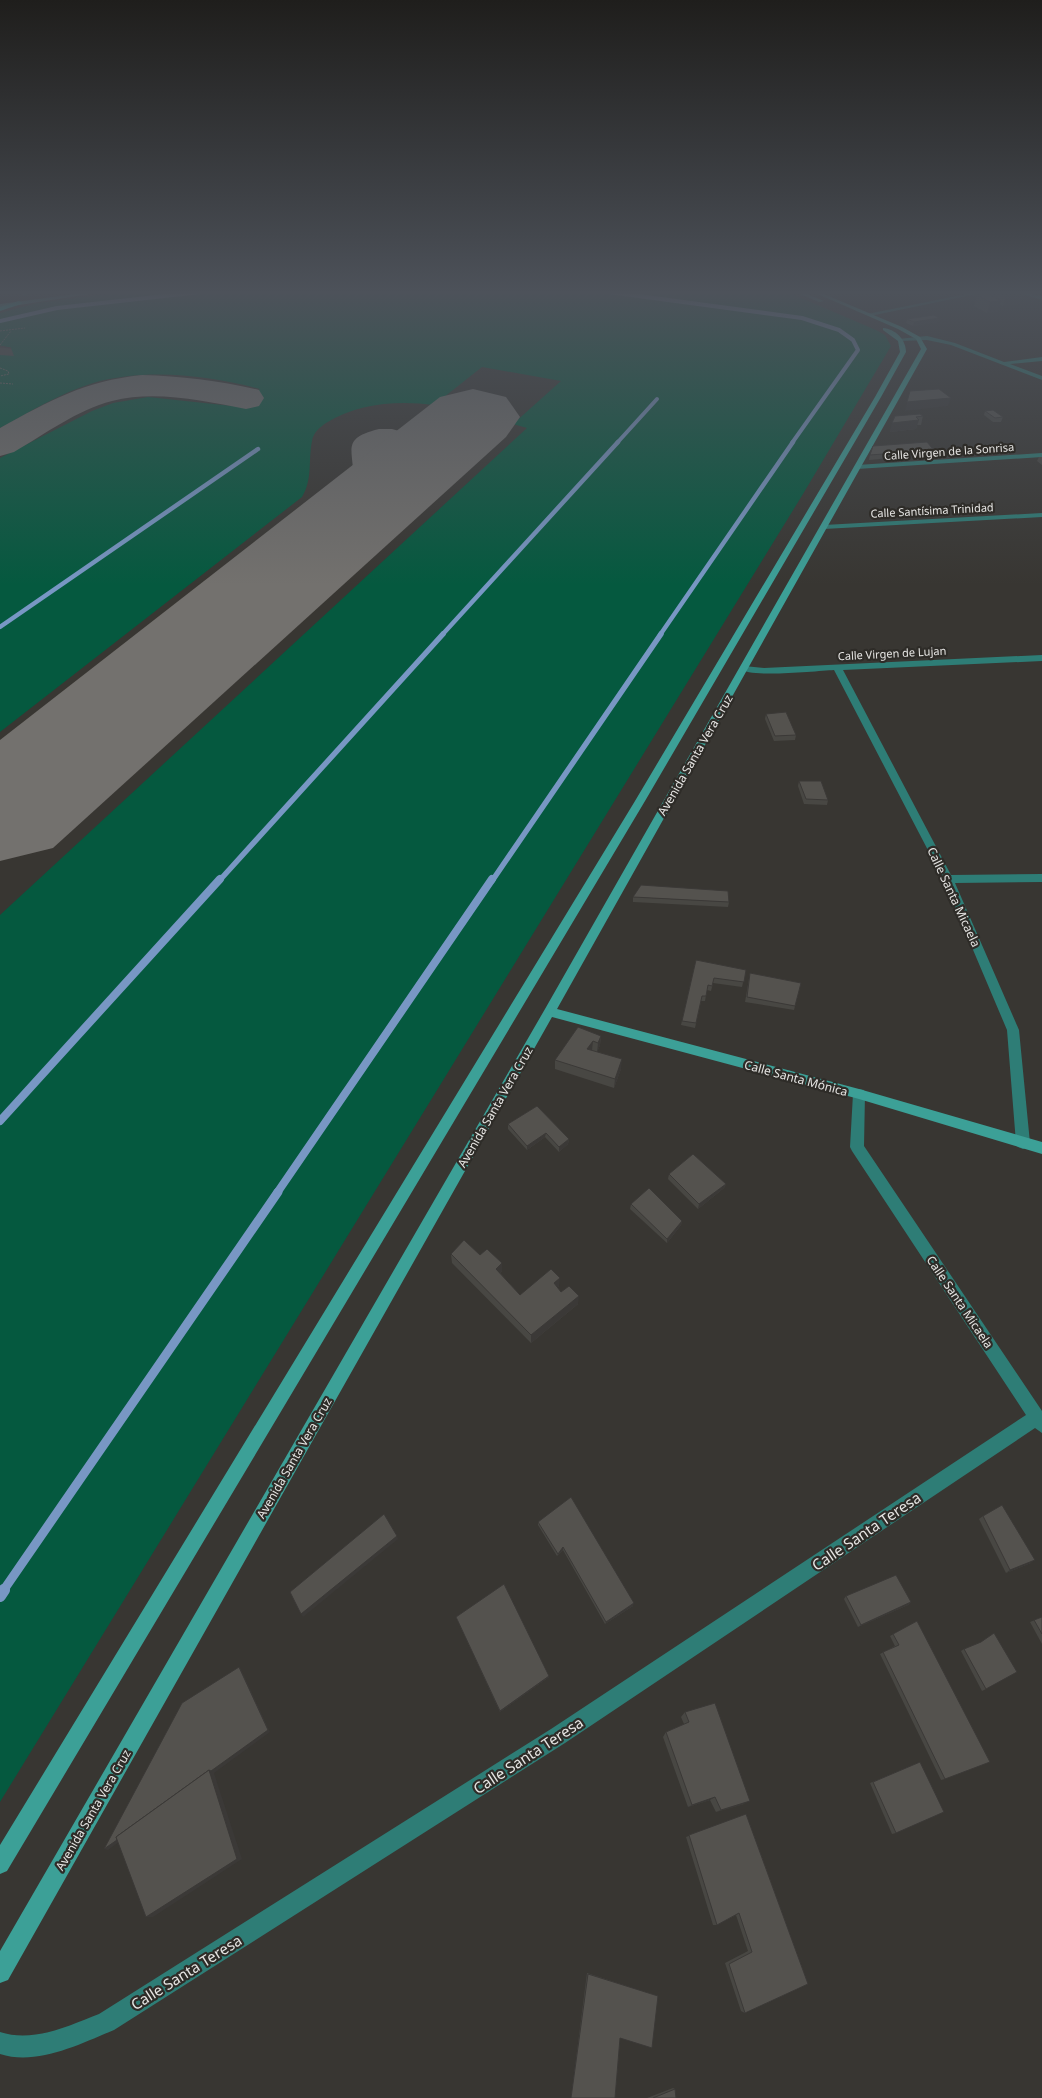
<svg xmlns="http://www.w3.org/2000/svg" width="1042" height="2098" viewBox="0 0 1042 2098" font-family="'Noto Sans',sans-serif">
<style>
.green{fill:#05593f}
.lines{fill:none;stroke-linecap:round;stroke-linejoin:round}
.stream-far5{stroke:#7897c4;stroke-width:4}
.stream-far4{stroke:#7897c4;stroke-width:4.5}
.stream-far3{stroke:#7897c4;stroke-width:5.5}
.stream-far2{stroke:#7897c4;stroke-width:8}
.stream-far1{stroke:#7897c4;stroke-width:9}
.stream{stroke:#7897c4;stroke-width:12}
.taxiway{fill:#73716e;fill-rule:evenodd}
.runway{fill:#73716e;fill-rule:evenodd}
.path{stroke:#6c6b67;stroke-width:1;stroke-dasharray:2 1;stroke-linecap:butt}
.lane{fill:#2e7d76;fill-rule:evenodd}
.street{fill:#2e7d76;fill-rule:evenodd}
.secondary{fill:#3ca097;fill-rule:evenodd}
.highway{fill:#0fd7c9;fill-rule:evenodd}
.wall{fill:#484743}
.shaded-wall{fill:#3b3937}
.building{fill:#54524e;stroke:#3b3937}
.labels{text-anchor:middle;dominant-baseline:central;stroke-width:4.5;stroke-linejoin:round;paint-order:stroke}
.far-street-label{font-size:11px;fill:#e6e5e3;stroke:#2e2c28}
.street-label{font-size:12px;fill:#e6e5e3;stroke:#2e2c28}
.near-street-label{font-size:15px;fill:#e6e5e3;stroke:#2e2c28}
</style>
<rect width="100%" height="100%" fill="#383632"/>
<path class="green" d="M122,292H787L876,330L885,335L891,346L803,494L0,1802V915L527,428L513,424L561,381L482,367L434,405C398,400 358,403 326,423C320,427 313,433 312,441C308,460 313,479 302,497L0,732V458L92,411L113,403L148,397L232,406L260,389C207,375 146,368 93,383C60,393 30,412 0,428V313L37,303Z"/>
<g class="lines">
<g class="stream-far5">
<polyline points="609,292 802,318 839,330 853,340 858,350 792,443"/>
<polyline points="0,321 57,308 200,292"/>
<polyline points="617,443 657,399"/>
</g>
<g class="stream-far4">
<polyline points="0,627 258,449"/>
<polyline points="442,635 618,442"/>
<polyline points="660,635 793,442"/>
</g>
<g class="stream-far3">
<polyline points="219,881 443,634"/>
<polyline points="492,881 661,634"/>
</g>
<g class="stream-far2">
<polyline points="0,1121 220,879"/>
<polyline points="277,1193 492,879"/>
</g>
<polyline class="stream-far1" points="3,1591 278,1192"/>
<polyline class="stream" points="0,1596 4,1590"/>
<g class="taxiway">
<path d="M142,375C181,376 221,381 259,390L264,398L259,406L246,409C203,401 156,390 112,401C77,410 45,434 14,452L0,456V428C49,401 84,381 142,375Z"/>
<path d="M379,429H392L406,433L411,441L406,449L391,453C394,475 396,494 383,513L368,517L353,513L347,504C349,497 353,488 353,481C355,450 339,439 379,429Z"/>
</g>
<polygon class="runway" points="473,389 506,397 520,417 506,437 53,848 0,861 0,740 440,397"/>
<g class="path">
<polyline points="0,331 25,328"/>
<polyline points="0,345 11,331"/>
<polyline points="0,368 8,371 9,374 0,376"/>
<polyline points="0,383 13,384"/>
</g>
<polygon class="lane" points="20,292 25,292 28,295 23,296"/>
<g class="street">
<polygon points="977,292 986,292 870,316 867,314"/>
<polygon points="1016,292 1024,292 1042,296 1042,300"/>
<polygon points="927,336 955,343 1004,362 1042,357 1042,361 1010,364 1042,376 1042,380 951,345 927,340 901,341 898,339"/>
<polygon points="1042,453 1042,457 857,469 854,467 857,465"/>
<polygon points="1042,513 1042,517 824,529 820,527 824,525"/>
<path d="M1042,655V661L843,670L951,875L1042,874V882L955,883L1019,1030L1030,1143L1028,1147L1023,1149L1018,1147L1016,1143L1007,1030L943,879L834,670C816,671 751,678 740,669L744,666L764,668Z"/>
<path d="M859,1089L864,1090L865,1094L864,1146L1042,1411V1433L1035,1428L565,1743L114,2030C80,2044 37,2066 0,2054V2032C33,2043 68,2026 99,2014L551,1729L1026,1415L852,1151L850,1147L853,1094L854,1090Z"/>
</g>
<g class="secondary">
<polygon points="91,292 103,292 0,308 0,304"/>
<polygon points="796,292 802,292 824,301 819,302"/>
<polygon points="813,292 819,292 902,327 920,337 927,349 557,1009 859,1089 1042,1142 1042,1154 859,1099 552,1017 8,1980 0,1983 0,1951 545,1009 921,349 916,339 898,329"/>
<path d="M883,328C895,329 906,339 906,352L881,397L645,801L7,1871L0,1874V1845L635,801L875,397L900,352L898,341L883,330Z"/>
</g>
<polygon class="highway" points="19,301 22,303 21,304 0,311 0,307"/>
</g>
<g class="wall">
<polygon points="981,292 1023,292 1020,304 1003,306 1000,305 997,312 987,313 974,306 977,295 980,294"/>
<polygon points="939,318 938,322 913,326 906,323 907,319"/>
<polygon points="0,346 11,348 14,356 0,355"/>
<polygon points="985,411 1003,417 1001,422 993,422 984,415"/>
<polygon points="895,416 923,416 921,425 917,425 916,429 890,432"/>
<polygon points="927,442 937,454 935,458 926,459 921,455 869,460 870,455"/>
<polygon points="1039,457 1042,457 1042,465 1037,461"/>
<polygon points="766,714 796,735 795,740 774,741 765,719"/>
<polygon points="799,781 828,800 827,805 804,804 798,786"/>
<polygon points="633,897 729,902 728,907 633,902"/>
<polygon points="696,960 746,970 742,987 713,983 711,991 707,990 705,1001 701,1001 695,1028 681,1025"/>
<polygon points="750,973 801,983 794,1010 745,1002"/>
<polygon points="601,1036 600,1045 597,1052 621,1069 614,1088 555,1069 555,1060"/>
<polygon points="537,1106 569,1139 568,1144 559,1152 545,1137 527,1150 508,1129 508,1124"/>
<polygon points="669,1174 726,1184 724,1188 698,1209 668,1179"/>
<polygon points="631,1204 682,1221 681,1225 667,1243 630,1209"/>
<polygon points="451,1254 480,1255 502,1263 502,1271 500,1273 520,1295 559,1286 557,1288 561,1292 578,1304 531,1343 452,1263"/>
<polygon points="983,1516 1031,1563 1006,1573 979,1519"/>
<polygon points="538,1522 633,1606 605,1624 563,1550 557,1556 538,1525"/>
<polygon points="846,1596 911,1602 908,1605 858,1627 844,1599"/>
<polygon points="456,1617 549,1677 500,1712"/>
<polygon points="1042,1617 1042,1644 1030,1622"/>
<polygon points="917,1621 945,1779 941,1780 880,1654 895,1646 890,1636"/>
<polygon points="964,1649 986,1689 982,1691 961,1651"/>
<polygon points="685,1712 744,1804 716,1812 710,1800 688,1807 663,1737 666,1732 684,1724 681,1717"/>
<polygon points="920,1762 896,1833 892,1834 870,1783"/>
<polygon points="746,1814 808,1984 745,2013 741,2011 725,1963 748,1951 736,1915 717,1925 713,1925 686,1837"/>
<polygon points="587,1973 657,1996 620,2038 615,2098 571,2098"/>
<polygon points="673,2088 675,2089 676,2098 647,2098"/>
</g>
<g class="shaded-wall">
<polygon points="1,292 15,292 16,293 2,295"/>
<polygon points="870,292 882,292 869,294"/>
<polygon points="1023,292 1020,304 1003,306 1006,295"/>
<polygon points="1001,301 997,312 987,313 990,302"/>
<polygon points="939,318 938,322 913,326 914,322"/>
<polygon points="951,398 948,406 905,411 907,402"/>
<polygon points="919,420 916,429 890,432 892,423"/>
<polygon points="601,1036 600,1045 597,1053 598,1043"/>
<polygon points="593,1041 592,1050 587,1049"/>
<polygon points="622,1059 621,1069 614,1088 615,1079"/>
<polygon points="546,1133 545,1137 527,1150 527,1146"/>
<polygon points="569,1139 568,1144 559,1152 559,1147"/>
<polygon points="726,1184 724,1188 698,1209 699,1204"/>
<polygon points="682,1221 681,1225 667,1243 667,1239"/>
<polygon points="502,1263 502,1271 496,1277 496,1269"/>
<polygon points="560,1278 559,1286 553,1291 554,1283"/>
<polygon points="579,1296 578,1304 531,1343 531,1335"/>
<polygon points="397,1536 398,1539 303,1617 301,1614"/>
<polygon points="563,1547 563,1550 557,1556 558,1554"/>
<polygon points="1035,1560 1031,1563 1006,1573 1010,1570"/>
<polygon points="911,1602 908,1605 858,1627 861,1625"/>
<polygon points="634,1603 633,1606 605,1624 606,1622"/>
<polygon points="239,1667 241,1669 270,1732 214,1773 242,1859 153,1917 146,1917 210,1775 108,1850 104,1849 209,1770"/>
<polygon points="549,1676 549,1677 500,1712 500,1711"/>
<polygon points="715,1797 710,1800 688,1807 692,1805"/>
<polygon points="750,1801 744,1804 716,1812 721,1810"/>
</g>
<g class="building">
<polygon points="998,292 1023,292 1006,295"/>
<polygon points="986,293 1001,301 990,302 977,295"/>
<polygon points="934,315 939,318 914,322 907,319"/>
<polygon points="0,346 11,348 0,347"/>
<polygon points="939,389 951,398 907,402 910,391"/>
<polygon points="993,410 1003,417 995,418 985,411"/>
<polygon points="920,414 923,416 916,417 919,420 892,423 895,416"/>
<polygon points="927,442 937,454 927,454 923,451 870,455 873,446"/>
<polygon points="786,712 796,735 775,736 766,714"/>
<polygon points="799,781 821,781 828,800 806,799"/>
<polygon points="641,885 728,891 729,902 633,897"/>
<polygon points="696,960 746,970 744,982 714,978 712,986 708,985 706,996 702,996 696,1023 682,1021"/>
<polygon points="750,973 801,983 795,1006 747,997"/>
<polygon points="578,1027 601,1036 598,1043 593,1041 587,1049 622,1059 615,1079 555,1060"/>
<polygon points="537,1106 569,1139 559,1147 546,1133 527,1146 508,1124"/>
<polygon points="693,1154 726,1184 699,1204 669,1174"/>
<polygon points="649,1188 682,1221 667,1239 631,1204"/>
<polygon points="464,1240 480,1255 487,1249 502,1263 496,1269 520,1295 551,1269 560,1278 554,1283 561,1292 569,1286 579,1296 531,1335 451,1254"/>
<polygon points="571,1497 634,1603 606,1622 563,1547 558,1554 538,1522"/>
<polygon points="1002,1505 1035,1560 1010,1570 983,1516"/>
<polygon points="384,1514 397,1536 301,1614 290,1592"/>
<polygon points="896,1575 911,1602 861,1625 846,1596"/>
<polygon points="504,1584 549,1676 500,1711 456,1617"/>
<polygon points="1042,1617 1042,1634 1034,1620"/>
<polygon points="917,1621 990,1762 945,1779 883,1652 899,1645 893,1634"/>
<polygon points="994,1633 1017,1672 986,1689 964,1649 981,1642"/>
<polygon points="239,1667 268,1730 211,1771 209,1770 116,1837 117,1840 104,1849 182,1703"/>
<polygon points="715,1703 750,1801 721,1810 715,1797 692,1805 666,1732 689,1722 685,1712"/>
<polygon points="920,1762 944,1812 896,1833 873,1782"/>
<polygon points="209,1770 237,1859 146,1917 116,1837"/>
<polygon points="746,1814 808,1984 745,2013 729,1964 752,1952 739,1913 717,1925 689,1835"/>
<polygon points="588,1974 658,1996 652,2048 620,2038 615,2098 571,2098"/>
<polygon points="675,2089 676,2098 653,2098"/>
</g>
<linearGradient id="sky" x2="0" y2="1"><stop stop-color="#1f1e1c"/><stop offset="0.5" stop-color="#4d525a"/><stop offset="1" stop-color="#4d525a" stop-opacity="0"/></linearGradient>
<rect width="1042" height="585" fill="url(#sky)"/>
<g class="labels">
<g class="far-street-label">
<text transform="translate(949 451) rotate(-4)">Calle Virgen de la Sonrisa</text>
<text transform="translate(932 510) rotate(-3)">Calle Santísima Trinidad</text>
<text transform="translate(892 653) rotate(-3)">Calle Virgen de Lujan</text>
</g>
<g class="street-label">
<text transform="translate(695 755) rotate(-60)">Avenida Santa Vera Cruz</text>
<text transform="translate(954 897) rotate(65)">Calle Santa Micaela</text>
<text transform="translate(796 1078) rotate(15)">Calle Santa Mónica</text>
<text transform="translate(495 1107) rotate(-60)">Avenida Santa Vera Cruz</text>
<text transform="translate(960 1302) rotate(56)">Calle Santa Micaela</text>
<text transform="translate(294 1458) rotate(-60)">Avenida Santa Vera Cruz</text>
<text transform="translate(93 1810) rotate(-60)">Avenida Santa Vera Cruz</text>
</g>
<g class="near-street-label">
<text transform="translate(866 1531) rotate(-34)">Calle Santa Teresa</text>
<text transform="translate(528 1755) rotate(-33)">Calle Santa Teresa</text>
<text transform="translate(186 1972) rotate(-32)">Calle Santa Teresa</text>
</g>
</g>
</svg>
